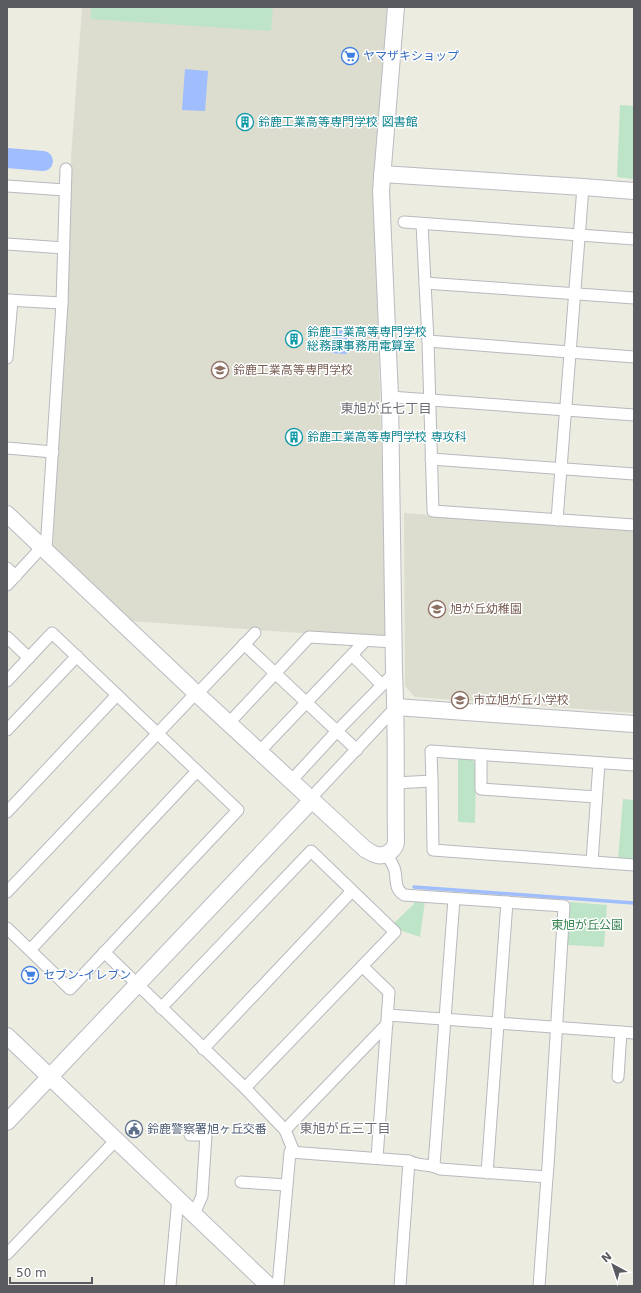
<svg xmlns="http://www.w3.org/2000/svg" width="641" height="1293" viewBox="0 0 641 1293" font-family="'DejaVu Sans','Noto Sans JP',sans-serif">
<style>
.education{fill:#dcdccf}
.green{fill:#bde4c7}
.water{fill:#a0bdfd}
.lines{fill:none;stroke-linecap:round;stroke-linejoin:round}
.stream{stroke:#a0bdfd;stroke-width:3.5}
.river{stroke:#a0bdfd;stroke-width:20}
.street-casing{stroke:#b8b9bf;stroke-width:13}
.secondary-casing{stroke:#b9bbc2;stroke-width:18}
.street{stroke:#fff;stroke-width:11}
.secondary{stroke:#fff;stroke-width:16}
.labels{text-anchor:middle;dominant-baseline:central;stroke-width:3;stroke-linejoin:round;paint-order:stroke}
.shop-label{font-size:12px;fill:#366cbe;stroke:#fff;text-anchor:start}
.culture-label{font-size:12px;fill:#0d838f;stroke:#fff;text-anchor:start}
.education-label{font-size:12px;fill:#785e54;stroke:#fff;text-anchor:start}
.park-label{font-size:12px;fill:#36834d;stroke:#fff}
.service-label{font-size:12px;fill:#4e5e75;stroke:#fff;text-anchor:start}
.neighbourhood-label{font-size:13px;fill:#6a6d73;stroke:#fff}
</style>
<rect width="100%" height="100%" fill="#ecece1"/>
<g class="education">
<polygon points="82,7 387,7 374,189 387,639 130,621 53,550 71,158"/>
<polygon points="404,513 634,530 634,713 415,697 405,686"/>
</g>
<g class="green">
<polygon points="91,7 273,7 271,31 91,19"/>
<polygon points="620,105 634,106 634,179 617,177"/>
<polygon points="458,758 471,758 476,765 475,823 458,822"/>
<polygon points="623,799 634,800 634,858 631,860 618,859"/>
<polygon points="414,900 425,901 420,937 402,931 394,923 414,904"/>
<polygon points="570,902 607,905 604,947 567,945"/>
</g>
<g class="water">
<polygon points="185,69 208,71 205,111 182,110"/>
<polygon points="334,330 348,331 347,354 332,353"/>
</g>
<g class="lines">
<polyline class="stream" points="414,887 634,903"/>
<polyline class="river" points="7,158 43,161"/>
<g class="street-casing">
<g id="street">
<polyline points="7,186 65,190"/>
<polyline points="404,222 634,239"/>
<polyline points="422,224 428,341 433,511 634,525"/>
<polyline points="7,244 64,248"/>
<polyline points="425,283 634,298"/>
<polyline points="7,300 62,303"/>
<polyline points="428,341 634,357"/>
<polyline points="7,358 12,300"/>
<polyline points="390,397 634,415"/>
<polyline points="7,448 53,452"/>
<polyline points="431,459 634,474"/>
<polyline points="557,520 583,187"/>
<polyline points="46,550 62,303 66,169"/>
<polyline points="7,568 16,576"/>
<polyline points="7,585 42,547"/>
<polyline points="7,637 29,658"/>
<polyline points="244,644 357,750"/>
<polyline points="352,655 382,685"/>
<polyline points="7,681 52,633 238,810 70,989 7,928"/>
<polyline points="197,694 255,633"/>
<polyline points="229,723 309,637 394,642"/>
<polyline points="7,730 77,656"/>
<polyline points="259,752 365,641"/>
<polyline points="481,755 481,789 596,797"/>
<polyline points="291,781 337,731 394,673"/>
<polyline points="432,781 433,850 634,865"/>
<polyline points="395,783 432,781 431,751 634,765"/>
<polyline points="310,799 396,707"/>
<polyline points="7,812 117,695"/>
<path d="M386,853C389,859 394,865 395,871C397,881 394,888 404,895L564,906L548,1166L547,1177L539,1286"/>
<polyline points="592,862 599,763"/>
<polyline points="7,892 196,693"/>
<polyline points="30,950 197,771"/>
<polyline points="104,952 245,1088 285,1130 294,1152"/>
<polyline points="362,966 389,992 377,1158"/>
<polyline points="161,1008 311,851 395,932 245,1088"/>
<polyline points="388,1015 634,1033"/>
<polyline points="203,1049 352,891"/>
<polyline points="618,1077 621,1032"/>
<polyline points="285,1130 387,1024"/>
<polyline points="190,1135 206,1135 202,1196 194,1214"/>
<path d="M409,1161C420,1167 429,1163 440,1169L547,1177"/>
<polyline points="434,1165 454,899"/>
<polyline points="487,1173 507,902"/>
<polyline points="241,1182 286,1185"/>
<polyline points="7,1254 116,1140"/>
<polyline points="170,1286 178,1198"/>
<polyline points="278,1286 290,1152 409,1161 400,1286"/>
</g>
</g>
<g class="secondary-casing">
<g id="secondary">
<polyline points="382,174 583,187 634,191"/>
<path d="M7,514L197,694L365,849C369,851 372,854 377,855C386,857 395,850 396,842C395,785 397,729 394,673L390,397L381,191L396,7"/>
<polyline points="396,707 634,724"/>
<polyline points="7,1036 269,1286"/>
<polyline points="7,1122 312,800"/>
</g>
</g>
<use href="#street" class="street"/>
<use href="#secondary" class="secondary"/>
</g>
<defs>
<g id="supermarket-ring" transform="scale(0.9)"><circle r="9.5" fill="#fff" stroke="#3f7fe0" stroke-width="1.5"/><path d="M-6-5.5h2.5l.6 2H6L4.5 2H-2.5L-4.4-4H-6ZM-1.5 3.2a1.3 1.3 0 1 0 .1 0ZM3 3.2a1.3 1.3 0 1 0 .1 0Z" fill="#3f7fe0"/></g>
<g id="building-ring" transform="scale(0.9)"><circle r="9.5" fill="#fff" stroke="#0f9aa8" stroke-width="1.5"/><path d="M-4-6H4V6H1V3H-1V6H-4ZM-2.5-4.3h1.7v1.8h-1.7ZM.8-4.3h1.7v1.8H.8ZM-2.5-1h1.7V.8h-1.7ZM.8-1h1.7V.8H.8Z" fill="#0f9aa8"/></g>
<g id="school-ring" transform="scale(0.9)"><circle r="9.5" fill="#fff" stroke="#8d6e63" stroke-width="1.5"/><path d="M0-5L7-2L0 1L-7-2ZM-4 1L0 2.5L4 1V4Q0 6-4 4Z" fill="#8d6e63"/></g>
<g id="civic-ring" transform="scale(0.9)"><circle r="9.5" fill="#fff" stroke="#5c6f8a" stroke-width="1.5"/><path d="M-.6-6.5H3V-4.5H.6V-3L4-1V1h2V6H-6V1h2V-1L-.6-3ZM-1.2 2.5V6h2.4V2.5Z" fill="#5c6f8a"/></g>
</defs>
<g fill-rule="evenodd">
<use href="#supermarket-ring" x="350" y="56"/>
<use href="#building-ring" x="245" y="122"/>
<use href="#building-ring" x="294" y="339"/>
<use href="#school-ring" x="220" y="370"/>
<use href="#building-ring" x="294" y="437"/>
<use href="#school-ring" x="437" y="609"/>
<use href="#school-ring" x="460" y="700"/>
<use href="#supermarket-ring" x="30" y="975"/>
<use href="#civic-ring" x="134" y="1129"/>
</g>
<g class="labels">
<g class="shop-label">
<text x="363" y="56">ヤマザキショップ</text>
<text x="43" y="975">セブン-イレブン</text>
</g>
<g class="culture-label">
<text x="258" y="122">鈴鹿工業高等専門学校 図書館</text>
<text x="307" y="332">鈴鹿工業高等専門学校<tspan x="307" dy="14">総務課事務用電算室</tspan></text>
<text x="307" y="437">鈴鹿工業高等専門学校 専攻科</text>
</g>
<g class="education-label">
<text x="233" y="370">鈴鹿工業高等専門学校</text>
<text x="450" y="609">旭が丘幼稚園</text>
<text x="473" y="700">市立旭が丘小学校</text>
</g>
<g class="park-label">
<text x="587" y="925">東旭が丘公園</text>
</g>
<g class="service-label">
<text x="147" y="1129">鈴鹿警察署旭ヶ丘交番</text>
</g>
<g class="neighbourhood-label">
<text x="386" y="408">東旭が丘七丁目</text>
<text x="345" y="1128">東旭が丘三丁目</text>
</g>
</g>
<rect width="641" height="1293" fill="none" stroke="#595b61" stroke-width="16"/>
<g transform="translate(613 1265) rotate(320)" stroke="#ffffff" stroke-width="3" paint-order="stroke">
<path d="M0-3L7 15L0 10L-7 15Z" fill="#595b61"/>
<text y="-6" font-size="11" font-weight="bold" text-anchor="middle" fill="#595b61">N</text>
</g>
<path d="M10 1277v6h82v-6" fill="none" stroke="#595b61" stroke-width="2"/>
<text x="16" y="1277" font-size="12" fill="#595b61" stroke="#ffffff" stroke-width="3" paint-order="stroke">50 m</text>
</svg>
